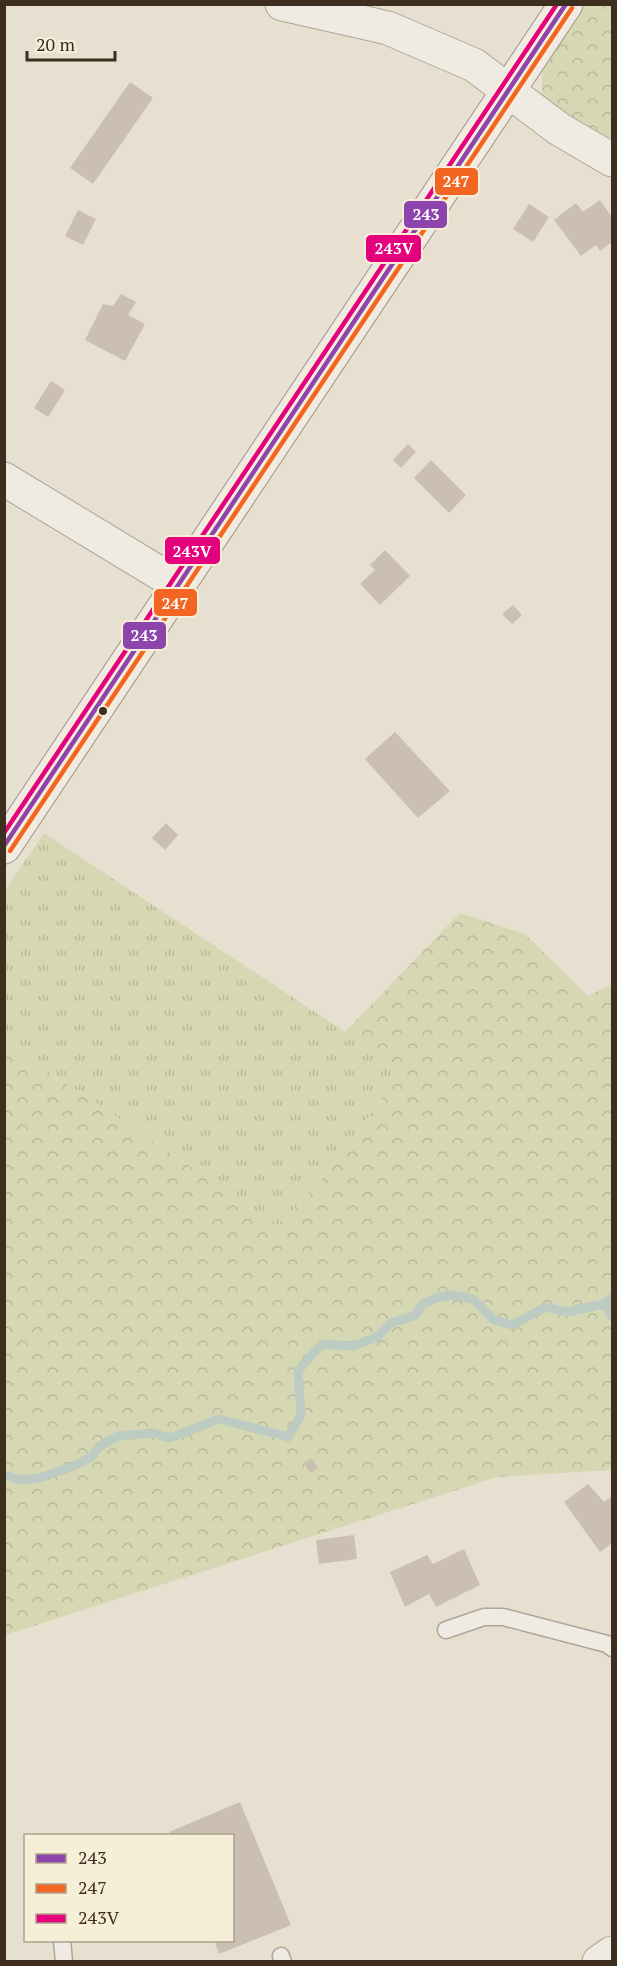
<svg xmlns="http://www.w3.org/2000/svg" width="617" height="1966" viewBox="0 0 617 1966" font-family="'PT Serif',serif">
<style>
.grass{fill:url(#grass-tufts)}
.forest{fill:url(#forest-crowns)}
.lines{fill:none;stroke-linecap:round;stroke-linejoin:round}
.stream{stroke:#bcccc2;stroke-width:9}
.building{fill:#cbbfb2}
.service-casing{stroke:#ada599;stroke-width:19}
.minor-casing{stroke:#ada599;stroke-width:35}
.secondary-casing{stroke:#9c958a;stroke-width:35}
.service{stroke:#efebe3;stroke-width:16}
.minor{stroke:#efebe3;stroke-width:33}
.secondary{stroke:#efebe3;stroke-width:33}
.bus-1-casing{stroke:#f7eed8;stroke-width:9}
.bus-2-casing{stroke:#f7eed8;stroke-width:9}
.bus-3-casing{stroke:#f7eed8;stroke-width:9}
.bus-1{stroke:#8e44ad;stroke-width:4.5}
.bus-2{stroke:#f26522;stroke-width:4.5}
.bus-3{stroke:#e5007d;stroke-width:4.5}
.bus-dot{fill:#3d2e20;stroke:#f7eed8;stroke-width:2}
.line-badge{stroke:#f7eed8;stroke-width:2}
.badge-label{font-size:16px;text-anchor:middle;font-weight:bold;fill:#fff}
</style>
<defs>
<pattern id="grass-tufts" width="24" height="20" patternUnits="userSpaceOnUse" patternTransform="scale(1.5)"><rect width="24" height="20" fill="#d6d7b3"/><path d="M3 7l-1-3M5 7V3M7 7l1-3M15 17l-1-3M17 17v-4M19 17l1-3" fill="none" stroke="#b9b99a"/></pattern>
<pattern id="forest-crowns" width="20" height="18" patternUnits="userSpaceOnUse" patternTransform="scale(1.5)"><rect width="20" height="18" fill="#d6d7b3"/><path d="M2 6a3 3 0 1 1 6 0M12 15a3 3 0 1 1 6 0" fill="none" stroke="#b9b99a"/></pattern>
</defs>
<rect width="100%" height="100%" fill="#e7e0d1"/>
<polygon class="grass" points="44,833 345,1032 400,1074 323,1178 279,1226 5,1042 5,890"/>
<g class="forest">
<polygon points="585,5 612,5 612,146 542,101 542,69"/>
<polygon points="460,913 525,934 588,996 612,984 612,1470 497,1477 5,1635 4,1042 279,1226 323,1178 400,1074 345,1032"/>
</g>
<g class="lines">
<g class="stream">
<polyline points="604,1304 612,1316"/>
<polyline points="4,1475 21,1480 39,1478 71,1467 90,1458 100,1446 118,1436 152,1433 170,1438 219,1419 288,1437 301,1415 298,1371 311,1355 323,1344 353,1346 377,1337 391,1323 414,1316 424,1303 436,1298 452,1295 473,1299 494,1320 512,1325 546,1307 566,1312 604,1304 612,1297"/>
</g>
</g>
<g class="building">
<polygon points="130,82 153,98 93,184 70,168"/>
<polygon points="600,200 612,217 612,242 600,251 596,245 581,256 554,220 576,203 583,212"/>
<polygon points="529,204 549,217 533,242 513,229"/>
<polygon points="78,210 96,219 83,245 65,236"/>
<polygon points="121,294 136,302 128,315 145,324 125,361 85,340 103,304 113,306"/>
<polygon points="51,381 65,390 48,417 34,408"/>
<polygon points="408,444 416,452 401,468 393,460"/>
<polygon points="431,460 466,495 449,513 414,478"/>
<polygon points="385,550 410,576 380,605 360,584 375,570 370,565"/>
<polygon points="513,605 522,615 512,624 502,614"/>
<polygon points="395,732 450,791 418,818 365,759"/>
<polygon points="166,823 178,835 165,850 152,838"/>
<polygon points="312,1458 318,1468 310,1473 304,1463"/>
<polygon points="588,1484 604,1502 612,1496 612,1543 600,1552 564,1502"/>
<polygon points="354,1535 357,1559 319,1564 316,1540"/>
<polygon points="464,1549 480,1585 436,1607 429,1594 405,1607 390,1572 427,1555 433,1564"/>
<polygon points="240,1802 291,1925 219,1954 214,1940 232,1940 232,1836 171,1836 169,1832"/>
</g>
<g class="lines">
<g class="service-casing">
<g id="service">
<polyline points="446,1630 484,1617 503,1617 607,1644 612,1648"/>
<polyline points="62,1940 64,1962"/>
<polyline points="281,1956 283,1962"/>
</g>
</g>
<g class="minor-casing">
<g id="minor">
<polyline points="282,4 388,28 474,65 559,129 612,160"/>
<polyline points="4,479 179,585"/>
<polyline points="599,1962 612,1953"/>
</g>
</g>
<g class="secondary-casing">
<polyline id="secondary" points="4,847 566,4"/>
</g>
<use href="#service" class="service"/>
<use href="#minor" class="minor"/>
<use href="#secondary" class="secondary"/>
<g class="bus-1-casing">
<polyline id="bus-1" points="4,846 566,4"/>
</g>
<g class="bus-2-casing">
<polyline id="bus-2" points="10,851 572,8"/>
</g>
<g class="bus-3-casing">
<polyline id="bus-3" points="4,833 557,4"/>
</g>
<use href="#bus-1" class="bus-1"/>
<use href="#bus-2" class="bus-2"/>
<use href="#bus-3" class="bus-3"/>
</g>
<circle class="bus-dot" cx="103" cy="711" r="5"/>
<g class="line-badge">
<rect x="434" y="167" width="45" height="29" rx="6" fill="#f26522"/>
<rect x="403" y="200" width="45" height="29" rx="6" fill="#8e44ad"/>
<rect x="365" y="234" width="57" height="29" rx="6" fill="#e5007d"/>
<rect x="164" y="536" width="57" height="29" rx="6" fill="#e5007d"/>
<rect x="153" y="588" width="45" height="29" rx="6" fill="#f26522"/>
<rect x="122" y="621" width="45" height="29" rx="6" fill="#8e44ad"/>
</g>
<g class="badge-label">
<text x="456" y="187">247</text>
<text x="426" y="220">243</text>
<text x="394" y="254">243V</text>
<text x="192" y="557">243V</text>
<text x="175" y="609">247</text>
<text x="144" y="641">243</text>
</g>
<rect width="617" height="1966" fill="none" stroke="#3d2e20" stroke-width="12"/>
<rect x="24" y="1834" width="210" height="108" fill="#f7eed8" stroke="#ada18e" stroke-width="1.5"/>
<rect x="36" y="1854" width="30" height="9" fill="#8e44ad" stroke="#ada18e" stroke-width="1.5"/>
<text x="78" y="1864" font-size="18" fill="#3d2e20">243</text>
<rect x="36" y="1884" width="30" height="9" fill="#f26522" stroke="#ada18e" stroke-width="1.5"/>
<text x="78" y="1894" font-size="18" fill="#3d2e20">247</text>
<rect x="36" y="1914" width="30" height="9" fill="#e5007d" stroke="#ada18e" stroke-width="1.5"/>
<text x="78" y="1924" font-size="18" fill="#3d2e20">243V</text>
<path d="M27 51v9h88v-9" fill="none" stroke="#3d2e20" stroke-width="3"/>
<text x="36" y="51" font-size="18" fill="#3d2e20" stroke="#f7eed8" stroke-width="4.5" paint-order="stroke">20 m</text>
</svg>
